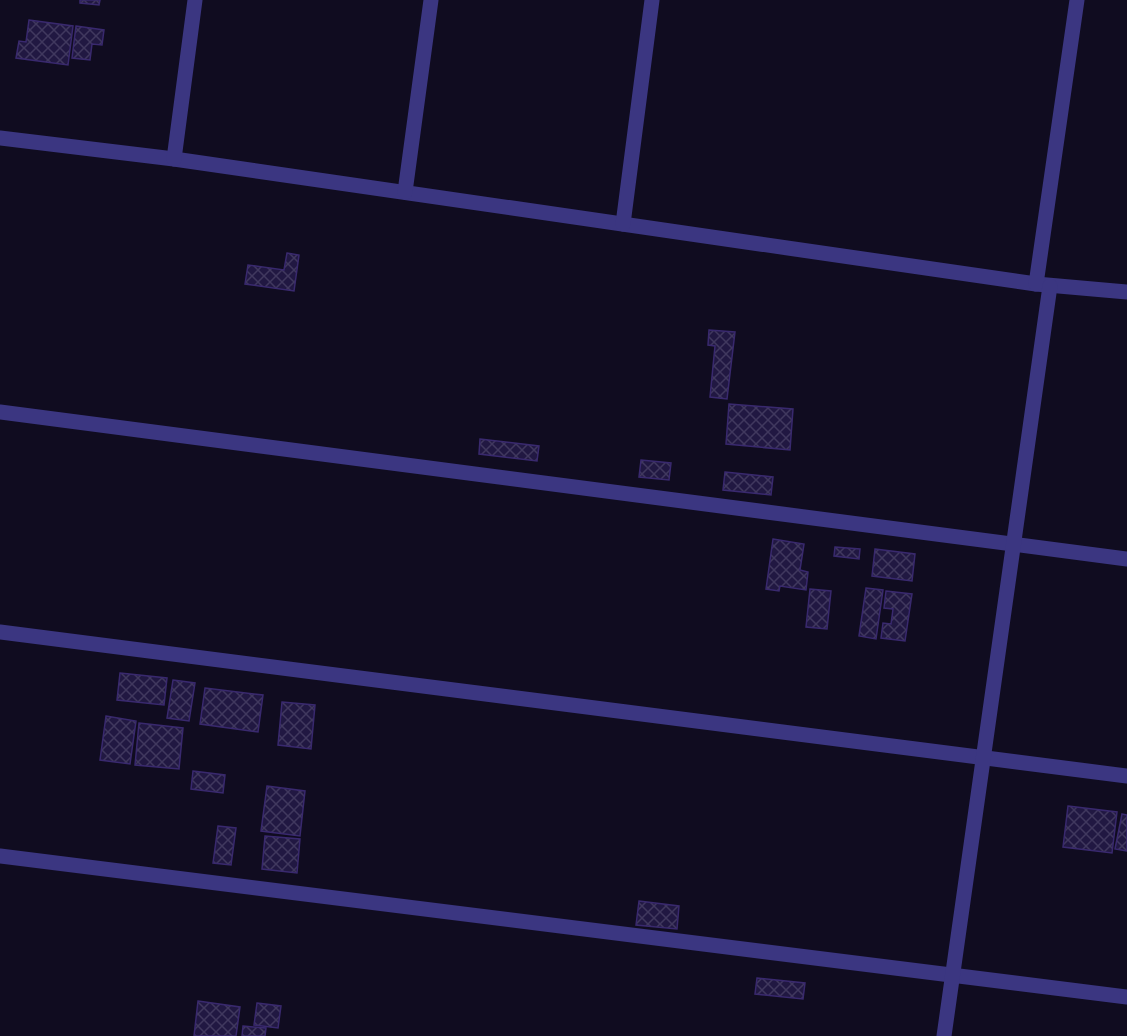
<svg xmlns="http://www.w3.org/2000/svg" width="1127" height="1036" viewBox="0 0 1127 1036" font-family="Montserrat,sans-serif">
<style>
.building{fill:url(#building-cross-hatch);stroke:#39296e;stroke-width:1.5}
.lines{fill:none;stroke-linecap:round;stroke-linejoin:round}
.minor{stroke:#3b3681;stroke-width:15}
</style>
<defs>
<pattern id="building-cross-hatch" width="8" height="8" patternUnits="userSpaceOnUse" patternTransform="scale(1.5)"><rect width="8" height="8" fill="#211842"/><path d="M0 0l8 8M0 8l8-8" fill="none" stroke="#40385e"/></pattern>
</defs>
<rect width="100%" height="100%" fill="#100c20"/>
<g class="building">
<polygon points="80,0 100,0 99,5 80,3"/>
<polygon points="29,20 73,26 68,65 16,58 19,41 26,42"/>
<polygon points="76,26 104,30 102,45 92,44 90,60 72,58"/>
<polygon points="287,253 299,255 294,291 245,284 248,265 284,270"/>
<polygon points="709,330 735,332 727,399 710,397 715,346 708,345"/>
<polygon points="729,404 793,409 790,450 726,444"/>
<polygon points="480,439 539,446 537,461 479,454"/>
<polygon points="641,460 671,463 669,480 639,477"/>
<polygon points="725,472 773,477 771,495 723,490"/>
<polygon points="773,539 804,544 800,570 808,572 806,590 780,586 779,591 766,589"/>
<polygon points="835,547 860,549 859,559 834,556"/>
<polygon points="875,549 915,554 912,581 872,576"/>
<polygon points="866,588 883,590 876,639 859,636"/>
<polygon points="810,589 831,591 827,629 806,627"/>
<polygon points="886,591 912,594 905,641 881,638 883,623 891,624 893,609 884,608"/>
<polygon points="120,673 167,678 164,705 117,700"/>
<polygon points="173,680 195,683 189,721 167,718"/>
<polygon points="205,688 263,695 258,732 200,724"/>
<polygon points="282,702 315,705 311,749 278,745"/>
<polygon points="106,716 136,721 130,764 100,760"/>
<polygon points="139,723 183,728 179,769 135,765"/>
<polygon points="193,771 225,775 223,793 191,789"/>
<polygon points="267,786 305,791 300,836 261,831"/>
<polygon points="1068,806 1117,812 1112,853 1063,847"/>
<polygon points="1122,814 1127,815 1127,851 1115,849"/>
<polygon points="218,826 236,828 231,865 213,863"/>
<polygon points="265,836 300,839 297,873 262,869"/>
<polygon points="639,901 679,906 677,929 636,925"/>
<polygon points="757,978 805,983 803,999 755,994"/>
<polygon points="198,1001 240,1007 236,1036 194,1036"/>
<polygon points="257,1003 281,1006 278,1028 254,1025"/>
<polygon points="243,1026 266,1028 265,1036 242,1036"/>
</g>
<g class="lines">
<g class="minor">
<polyline points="0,138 174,159 1036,284 1127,292"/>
<polyline points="174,159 195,0"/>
<polyline points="405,192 431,0"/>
<polyline points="623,224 652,0"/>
<polyline points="1036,284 1077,0"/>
<polyline points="0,412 1127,559"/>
<polyline points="0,632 1127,776"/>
<polyline points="0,856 1127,997"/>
<polyline points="944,1036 1050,286"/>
</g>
</g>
</svg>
